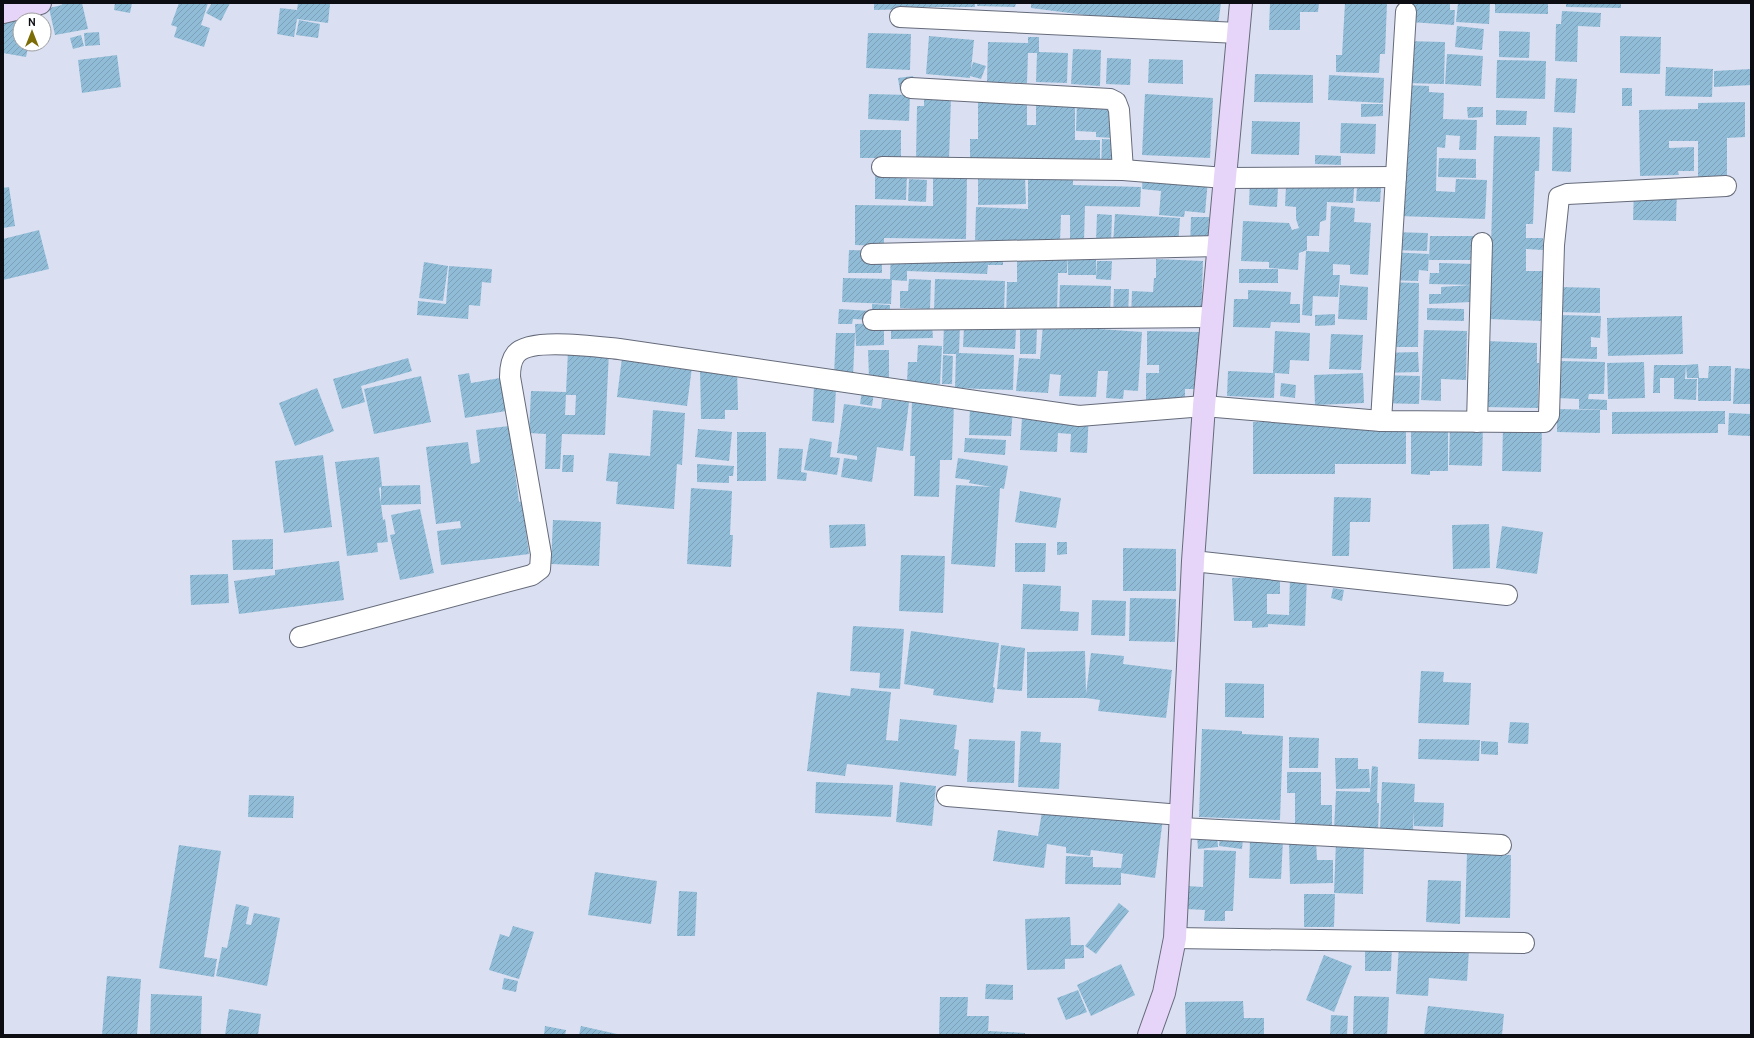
<svg xmlns="http://www.w3.org/2000/svg" width="1754" height="1038" viewBox="0 0 1754 1038" font-family="Cabin,sans-serif">
<style>
.building{fill:url(#building-hatch);fill-rule:evenodd}
.lines{fill:none;stroke-linecap:round;stroke-linejoin:round}
.street-casing{stroke:#656b7a;stroke-width:22}
.secondary-casing{stroke:#656b7a;stroke-width:24}
.street{stroke:#fff;stroke-width:20}
.secondary{stroke:#e6d5f8;stroke-width:22}
</style>
<defs>
<pattern id="building-hatch" width="6" height="6" patternUnits="userSpaceOnUse"><rect width="6" height="6" fill="#91bcd7"/><path d="M-1 1l2-2M0 6l6-6M5 7l2-2" fill="none" stroke="#7ca0b8"/></pattern>
</defs>
<rect width="100%" height="100%" fill="#dae0f2"/>
<g class="building">
<polygon points="61,3 82,3 88,29 55,35 49,8 62,5"/>
<polygon points="115,3 132,3 130,13 114,10"/>
<polygon points="179,3 208,3 201,25 210,28 204,47 174,37 177,27 171,25"/>
<polygon points="212,3 230,3 221,21 206,13"/>
<polygon points="298,3 330,4 328,23 297,19 294,37 277,34 280,8 297,10"/>
<polygon points="874,3 917,3 917,9 874,10"/>
<rect x="917" y="3" width="58" height="4"/>
<polygon points="977,3 1016,3 1015,7 977,6"/>
<polygon points="1031,3 1221,3 1217,32 1031,8"/>
<polygon points="1270,3 1319,3 1318,12 1300,12 1300,30 1269,30"/>
<polygon points="1345,3 1387,3 1385,54 1380,54 1379,73 1336,72 1336,55 1342,55"/>
<polygon points="1412,3 1450,3 1450,10 1455,10 1454,25 1410,22"/>
<polygon points="1458,3 1490,3 1489,24 1456,22"/>
<polygon points="1495,3 1548,3 1548,14 1495,13"/>
<polygon points="1566,3 1621,3 1621,8 1566,7"/>
<polygon points="1562,11 1601,13 1600,27 1578,26 1577,62 1555,61 1556,24 1561,24"/>
<polygon points="3,18 20,21 20,44 29,44 26,57 3,53"/>
<polygon points="299,20 320,24 318,38 296,35"/>
<polygon points="1457,26 1484,29 1482,50 1455,47"/>
<polygon points="1499,31 1530,32 1529,58 1499,57"/>
<polygon points="99,32 100,45 85,46 84,33"/>
<polygon points="868,33 911,34 910,70 866,68"/>
<polygon points="81,35 84,46 73,49 70,38"/>
<polygon points="929,36 974,40 971,70 973,62 986,66 981,79 970,76 970,78 926,74"/>
<polygon points="1620,36 1661,37 1660,74 1620,73"/>
<polygon points="1028,37 1039,37 1039,52 1068,53 1067,83 1036,82 1037,53 1028,53 1027,83 987,82 988,42 1028,43"/>
<polygon points="1406,41 1445,42 1444,84 1405,83"/>
<polygon points="1073,49 1101,50 1100,86 1071,84"/>
<polygon points="1447,54 1483,56 1481,86 1445,84"/>
<polygon points="117,55 121,87 82,93 78,60"/>
<polygon points="1107,58 1131,59 1130,85 1106,84"/>
<polygon points="1149,59 1183,60 1183,84 1148,83"/>
<polygon points="1497,60 1546,61 1545,99 1496,98"/>
<polygon points="1666,67 1713,69 1712,97 1665,96"/>
<polygon points="1751,69 1751,85 1714,87 1714,71"/>
<polygon points="1255,74 1313,75 1313,103 1254,102"/>
<polygon points="1329,75 1384,78 1383,103 1328,100"/>
<polygon points="913,76 915,88 900,91 898,78"/>
<polygon points="1556,78 1577,79 1575,113 1554,112"/>
<polygon points="1404,85 1429,86 1429,92 1444,93 1443,119 1477,120 1476,150 1459,150 1460,136 1446,135 1445,148 1437,147 1436,191 1455,192 1456,179 1487,180 1485,219 1399,216"/>
<rect x="1622" y="88" width="10" height="18"/>
<polygon points="869,94 910,95 909,121 868,119"/>
<polygon points="1145,94 1213,98 1210,158 1142,155"/>
<polygon points="924,95 951,96 949,161 916,160 917,106 924,106"/>
<polygon points="978,96 1027,96 1027,125 1036,125 1036,96 1075,96 1075,140 1100,140 1100,168 1008,166 1008,158 987,158 987,162 970,162 970,139 978,139"/>
<polygon points="1077,102 1114,104 1113,138 1096,137 1096,132 1076,131"/>
<polygon points="1745,102 1745,137 1727,138 1727,182 1698,182 1698,141 1669,141 1669,148 1694,147 1694,171 1678,171 1679,175 1640,176 1639,110 1698,109 1698,103"/>
<polygon points="1361,104 1383,104 1383,116 1361,117"/>
<polygon points="1467,107 1483,107 1483,117 1468,118"/>
<polygon points="1496,110 1527,111 1526,125 1496,125"/>
<polygon points="1252,121 1300,122 1299,155 1251,154"/>
<polygon points="1341,123 1376,124 1375,154 1340,153"/>
<polygon points="1553,127 1572,128 1571,172 1552,171"/>
<rect x="860" y="130" width="41" height="28"/>
<polygon points="1494,136 1540,137 1539,171 1535,171 1533,224 1526,224 1526,238 1543,238 1543,250 1526,249 1526,271 1543,271 1541,321 1489,319"/>
<polygon points="1102,139 1121,140 1120,170 1101,170"/>
<polygon points="1315,155 1341,156 1341,165 1315,164"/>
<polygon points="1439,158 1476,159 1476,178 1438,177"/>
<polygon points="875,173 907,174 906,200 875,199"/>
<polygon points="1143,174 1208,180 1205,213 1185,211 1184,217 1159,215 1161,191 1142,189"/>
<polygon points="1358,174 1382,175 1380,202 1356,201"/>
<polygon points="933,175 967,176 966,239 884,238 884,246 855,245 855,205 933,206"/>
<polygon points="1025,176 1026,204 978,205 978,177"/>
<polygon points="1028,177 1073,178 1073,185 1141,187 1140,207 1085,206 1084,242 1070,242 1070,215 1061,215 1060,242 975,240 976,207 1028,209"/>
<polygon points="1355,177 1353,203 1327,202 1326,220 1320,222 1319,236 1307,236 1307,250 1299,253 1298,270 1269,268 1269,262 1241,261 1243,221 1289,223 1292,230 1299,228 1296,219 1296,207 1285,206 1286,186 1278,188 1277,207 1249,205 1250,180"/>
<polygon points="909,179 927,180 926,202 908,201"/>
<polygon points="9,187 15,226 3,228 3,188"/>
<polygon points="1634,190 1677,191 1676,221 1633,220"/>
<polygon points="1331,206 1355,208 1354,222 1371,223 1368,275 1350,274 1350,265 1333,264 1333,275 1340,275 1338,297 1313,296 1312,316 1302,315 1306,251 1329,252"/>
<polygon points="1097,214 1112,215 1111,243 1096,242"/>
<polygon points="1115,214 1180,218 1178,247 1113,244"/>
<polygon points="1191,217 1209,217 1208,247 1190,247"/>
<polygon points="39,230 49,269 3,280 3,239"/>
<polygon points="1391,232 1428,233 1427,251 1390,250"/>
<polygon points="1430,236 1474,236 1473,260 1429,260"/>
<polygon points="891,249 1003,253 1003,265 988,265 987,274 907,271 907,281 892,280 891,304 842,302 843,278 890,279"/>
<polygon points="849,250 882,251 882,273 848,273"/>
<polygon points="1017,251 1068,253 1067,273 1058,273 1057,314 1006,322 1007,282 1017,282"/>
<polygon points="1388,252 1429,254 1428,271 1419,270 1418,281 1387,280"/>
<polygon points="1068,259 1096,260 1096,275 1068,275"/>
<polygon points="1156,259 1203,261 1201,320 1131,317 1132,291 1153,292 1154,278 1156,278"/>
<polygon points="1097,261 1112,261 1111,280 1096,279"/>
<polygon points="424,262 448,266 443,301 419,298"/>
<polygon points="1439,263 1475,264 1475,285 1429,284 1430,273 1439,273"/>
<polygon points="449,266 492,269 491,283 482,282 480,306 469,305 468,319 417,315 418,301 446,304"/>
<rect x="1239" y="269" width="39" height="14"/>
<polygon points="909,279 931,280 930,309 900,308 900,291 908,291"/>
<polygon points="935,279 1005,281 1004,313 934,311"/>
<polygon points="1383,282 1419,283 1418,347 1382,347"/>
<polygon points="1060,285 1111,286 1110,318 1059,317"/>
<polygon points="1340,285 1368,287 1367,320 1338,319"/>
<polygon points="1471,285 1471,302 1429,304 1429,294 1441,294 1441,287"/>
<polygon points="1559,287 1600,288 1600,313 1558,312"/>
<polygon points="1114,289 1129,289 1128,318 1113,318"/>
<polygon points="1248,290 1291,292 1290,304 1300,304 1300,323 1271,322 1270,328 1233,327 1234,299 1248,299"/>
<polygon points="872,304 890,305 890,320 872,319"/>
<polygon points="1427,308 1464,309 1464,321 1427,320"/>
<polygon points="839,309 871,311 870,320 853,319 852,324 838,324"/>
<polygon points="1335,314 1335,325 1315,326 1315,315"/>
<polygon points="1558,315 1601,316 1600,338 1591,337 1591,347 1597,347 1597,359 1557,358"/>
<polygon points="1682,316 1683,354 1608,356 1607,318"/>
<polygon points="884,323 884,345 856,346 855,324"/>
<polygon points="944,323 960,324 959,353 1014,355 1013,390 955,388 956,354 943,354"/>
<polygon points="932,325 933,338 891,339 891,326"/>
<polygon points="1043,325 1142,332 1138,391 1124,390 1123,399 1106,398 1108,371 1098,371 1096,397 1059,396 1061,375 1050,374 1048,393 1016,391 1019,358 1040,359"/>
<polygon points="964,327 1016,330 1015,349 963,347"/>
<polygon points="1020,328 1037,328 1036,354 1020,354"/>
<polygon points="1424,330 1467,331 1466,380 1441,379 1441,401 1421,400"/>
<polygon points="1147,331 1199,332 1198,389 1185,389 1185,402 1146,401 1146,373 1159,373 1159,365 1147,365"/>
<polygon points="1275,331 1310,333 1309,361 1290,360 1289,374 1275,373 1274,398 1227,396 1228,371 1273,373"/>
<polygon points="836,333 855,333 853,376 834,375"/>
<polygon points="1331,334 1363,335 1361,370 1329,369"/>
<polygon points="1486,341 1537,343 1537,363 1539,363 1538,408 1484,407"/>
<polygon points="918,345 942,346 940,384 907,382 908,362 917,362"/>
<polygon points="868,350 889,350 889,378 869,378"/>
<path d="M568,351L609,352L605,435L562,434L560,469H545L546,434L529,433L531,391L566,392ZM566,395H576L575,415H565Z"/>
<polygon points="1418,352 1419,372 1380,373 1379,353"/>
<polygon points="943,355 953,356 952,384 942,384"/>
<polygon points="408,358 412,371 361,386 365,402 342,409 333,379"/>
<polygon points="622,358 692,367 687,406 617,397"/>
<polygon points="1558,361 1605,362 1604,394 1589,394 1588,399 1607,400 1607,410 1579,409 1579,399 1557,398"/>
<polygon points="1644,362 1645,398 1608,399 1607,363"/>
<polygon points="1698,364 1699,378 1687,378 1686,365"/>
<polygon points="1654,365 1686,365 1685,379 1697,379 1696,400 1674,399 1674,378 1660,378 1660,393 1653,393"/>
<polygon points="1709,366 1731,366 1731,401 1698,401 1698,378 1708,378"/>
<polygon points="737,367 738,410 725,410 725,419 701,419 700,368"/>
<polygon points="1735,368 1751,369 1751,404 1733,404"/>
<polygon points="469,373 471,383 500,378 506,411 465,418 458,375"/>
<polygon points="1363,373 1364,403 1315,405 1314,375"/>
<polygon points="1378,375 1420,376 1419,404 1377,403"/>
<polygon points="421,376 431,422 374,434 364,389"/>
<polygon points="1281,383 1296,385 1295,398 1280,396"/>
<polygon points="814,387 836,389 834,423 812,421"/>
<polygon points="317,388 334,431 295,446 279,403"/>
<polygon points="862,391 874,392 872,406 860,404"/>
<polygon points="882,399 909,402 903,451 877,447 872,482 841,477 844,458 857,460 857,456 837,453 844,404 881,409"/>
<polygon points="912,401 954,403 952,460 940,460 939,497 914,496 915,456 910,456"/>
<polygon points="970,406 1013,408 1011,436 969,435"/>
<polygon points="1557,409 1600,410 1600,433 1557,432"/>
<polygon points="653,410 685,413 682,465 677,464 674,509 616,504 618,482 606,481 609,453 650,456"/>
<polygon points="1725,411 1725,424 1718,424 1718,433 1612,434 1612,412"/>
<polygon points="1089,412 1087,453 1070,452 1071,434 1058,433 1057,452 1020,450 1022,417"/>
<polygon points="1729,413 1751,414 1751,436 1728,435"/>
<polygon points="1406,418 1406,464 1335,464 1335,474 1253,474 1253,422"/>
<polygon points="1411,424 1448,424 1448,471 1430,471 1430,475 1411,474"/>
<polygon points="1450,424 1483,425 1482,466 1449,465"/>
<polygon points="509,426 519,502 522,501 529,554 441,565 437,531 461,528 460,521 436,524 426,447 468,442 471,464 480,462 476,430"/>
<polygon points="1503,426 1542,427 1541,472 1502,471"/>
<polygon points="698,429 732,432 729,461 695,457"/>
<rect x="737" y="432" width="29" height="49"/>
<polygon points="810,438 832,442 830,457 840,458 837,475 804,470"/>
<polygon points="965,438 1006,440 1005,455 964,452"/>
<polygon points="779,448 803,449 801,472 807,473 806,481 777,479"/>
<polygon points="323,455 332,527 284,533 275,461"/>
<polygon points="563,455 574,455 573,472 562,472"/>
<polygon points="379,457 382,486 420,485 421,504 381,505 381,487 379,488 383,520 385,519 388,542 377,543 378,552 347,556 335,462"/>
<polygon points="958,458 1008,466 1004,489 1000,488 995,567 951,564 956,485 992,487 969,483 970,480 955,478"/>
<polygon points="697,464 734,466 733,476 729,476 729,483 697,482"/>
<polygon points="691,488 732,491 730,535 733,535 731,567 687,564"/>
<polygon points="1020,491 1061,498 1056,528 1015,522"/>
<polygon points="1334,497 1371,498 1370,522 1350,522 1349,556 1332,556"/>
<polygon points="420,509 434,573 400,580 390,535 395,534 391,515"/>
<polygon points="553,520 601,522 599,566 551,564"/>
<polygon points="865,524 866,546 830,548 829,525"/>
<polygon points="1489,524 1490,568 1453,569 1452,525"/>
<polygon points="1502,526 1543,532 1537,574 1496,568"/>
<polygon points="273,539 273,569 233,570 232,540"/>
<polygon points="1057,542 1067,542 1067,554 1057,555"/>
<polygon points="1015,543 1046,543 1045,572 1015,572"/>
<polygon points="1123,548 1176,549 1176,591 1123,591"/>
<polygon points="901,555 945,556 943,613 899,611"/>
<polygon points="339,561 344,600 239,614 234,581 275,575 275,570"/>
<polygon points="228,574 229,603 191,605 190,575"/>
<polygon points="1280,576 1280,594 1267,594 1267,614 1289,615 1290,577 1307,578 1305,626 1268,624 1268,627 1252,628 1252,621 1234,621 1232,578"/>
<polygon points="1023,584 1061,586 1060,611 1079,612 1078,631 1021,629"/>
<polygon points="1333,588 1344,590 1342,601 1331,598"/>
<polygon points="1130,598 1176,599 1175,642 1129,641"/>
<polygon points="1092,600 1126,601 1125,636 1091,635"/>
<polygon points="853,626 904,629 900,689 879,688 880,673 850,671"/>
<polygon points="911,631 999,643 993,687 995,688 993,703 933,695 934,689 904,684"/>
<polygon points="1001,645 1025,648 1022,691 997,689"/>
<polygon points="1085,651 1086,694 1091,653 1124,656 1123,664 1172,670 1166,718 1098,711 1100,700 1086,698 1027,698 1027,652"/>
<polygon points="1421,671 1444,672 1443,682 1471,683 1469,725 1418,723"/>
<polygon points="1225,683 1264,684 1264,718 1225,717"/>
<polygon points="851,688 891,692 886,740 898,741 900,719 957,725 954,749 959,750 956,776 847,764 845,776 807,771 817,692 850,696"/>
<polygon points="1510,722 1529,723 1528,744 1508,743"/>
<polygon points="1202,729 1242,731 1242,734 1283,736 1280,820 1199,817"/>
<polygon points="1021,731 1041,732 1040,742 1061,743 1059,789 1018,787"/>
<polygon points="1289,737 1319,738 1318,768 1289,768"/>
<polygon points="969,739 1015,741 1014,783 967,782"/>
<polygon points="1419,739 1480,740 1479,761 1418,759"/>
<polygon points="1481,741 1498,742 1498,755 1481,754"/>
<polygon points="1335,758 1358,758 1358,769 1369,769 1370,788 1336,789"/>
<polygon points="1372,766 1378,767 1377,803 1379,803 1378,831 1334,829 1336,791 1370,792"/>
<polygon points="1287,772 1321,772 1321,805 1332,805 1332,829 1295,829 1295,793 1287,793"/>
<polygon points="816,782 893,785 891,817 815,813"/>
<polygon points="900,782 936,786 932,826 896,822"/>
<polygon points="1382,782 1415,784 1414,802 1444,803 1443,827 1414,826 1414,810 1413,830 1380,829"/>
<polygon points="249,795 294,796 293,818 248,817"/>
<polygon points="1084,808 1163,819 1155,878 1121,873 1121,885 1065,884 1066,856 1093,857 1093,867 1121,868 1123,854 1091,850 1090,856 1066,853 1066,847 1047,844 1044,868 993,861 998,830 1038,836 1042,812 1083,817"/>
<polygon points="1217,834 1218,847 1198,849 1197,836"/>
<polygon points="1220,836 1243,839 1242,849 1219,846"/>
<polygon points="1250,838 1283,840 1281,879 1249,878"/>
<polygon points="1289,841 1316,841 1317,860 1333,860 1333,883 1290,884"/>
<polygon points="1336,841 1364,842 1363,894 1334,893"/>
<polygon points="179,845 221,851 204,957 217,959 214,977 159,968"/>
<polygon points="1204,850 1236,851 1233,911 1225,911 1225,921 1204,921 1205,910 1186,909 1187,886 1203,887"/>
<polygon points="1467,854 1511,855 1510,918 1465,917"/>
<polygon points="595,872 657,881 651,924 588,915"/>
<polygon points="1428,880 1461,881 1460,924 1426,922"/>
<polygon points="679,891 697,892 695,936 677,936"/>
<polygon points="1304,894 1335,894 1334,927 1304,927"/>
<polygon points="1119,903 1129,911 1096,954 1085,946"/>
<polygon points="236,904 249,907 246,924 251,925 254,913 280,918 267,986 216,976 222,947 227,948"/>
<polygon points="1070,917 1071,945 1084,945 1084,958 1065,959 1065,969 1027,970 1025,919"/>
<polygon points="513,926 534,932 519,979 489,970 500,934 509,937"/>
<polygon points="1365,945 1392,945 1391,971 1365,971"/>
<polygon points="1399,945 1469,950 1467,981 1429,978 1428,996 1396,994"/>
<polygon points="1324,955 1352,966 1334,1012 1306,1000"/>
<polygon points="1121,964 1135,995 1091,1016 1077,985"/>
<polygon points="107,976 141,979 137,1035 102,1035"/>
<polygon points="504,978 518,981 516,992 502,989"/>
<polygon points="986,984 1013,985 1013,1000 985,999"/>
<polygon points="1078,990 1087,1012 1066,1020 1057,998"/>
<polygon points="151,994 202,996 201,1035 150,1035"/>
<polygon points="1354,996 1389,997 1387,1035 1353,1034"/>
<polygon points="940,997 968,997 967,1016 989,1016 988,1031 1025,1033 1025,1035 939,1035"/>
<polygon points="1243,1001 1244,1018 1264,1018 1264,1035 1186,1035 1185,1002"/>
<polygon points="1428,1006 1504,1014 1502,1035 1424,1035"/>
<polygon points="229,1009 261,1014 258,1035 225,1035"/>
<polygon points="1331,1015 1348,1016 1347,1035 1330,1035"/>
<polygon points="545,1026 566,1030 565,1035 544,1035"/>
<polygon points="581,1026 617,1034 617,1035 579,1035"/>
</g>
<g class="lines">
<g class="street-casing">
<g id="street">
<polyline points="900,17 1238,33"/>
<polyline points="911,88 1110,99 1116,102 1119,110 1123,170"/>
<polyline points="882,167 1123,170 1225,178 1396,177"/>
<polyline points="871,254 1218,246"/>
<polyline points="873,320 1212,317"/>
<polyline points="1381,421 1406,12"/>
<polyline points="1477,422 1482,243"/>
<polyline points="1193,561 1507,595"/>
<path d="M300,637L532,575L540,569L541,554L510,377C510,369 511,360 516,354C530,337 598,347 619,349L1079,416L1204,406L1381,421L1544,422L1549,415L1554,245L1559,197L1567,194L1726,186"/>
<polyline points="947,796 1181,815"/>
<polyline points="1181,828 1501,845"/>
<polyline points="1175,938 1524,943"/>
</g>
</g>
<g class="secondary-casing">
<g id="secondary">
<polyline points="3,12 40,3"/>
<polyline points="1149,1035 1164,993 1175,938 1193,561 1204,406 1241,3"/>
</g>
</g>
<use href="#street" class="street"/>
<use href="#secondary" class="secondary"/>
</g>
<rect width="1754" height="1038" fill="none" stroke="#0b0d12" stroke-width="8"/>
<g transform="translate(32 32)"><circle r="19" fill="#ffffff" stroke="#9d9ea0"/>
<path d="M0-3L7 15L0 10L-7 15Z" fill="#7b6c06"/>
<text y="-6" font-size="11" font-weight="bold" text-anchor="middle" fill="#0b0d12">N</text>
</g>
</svg>
